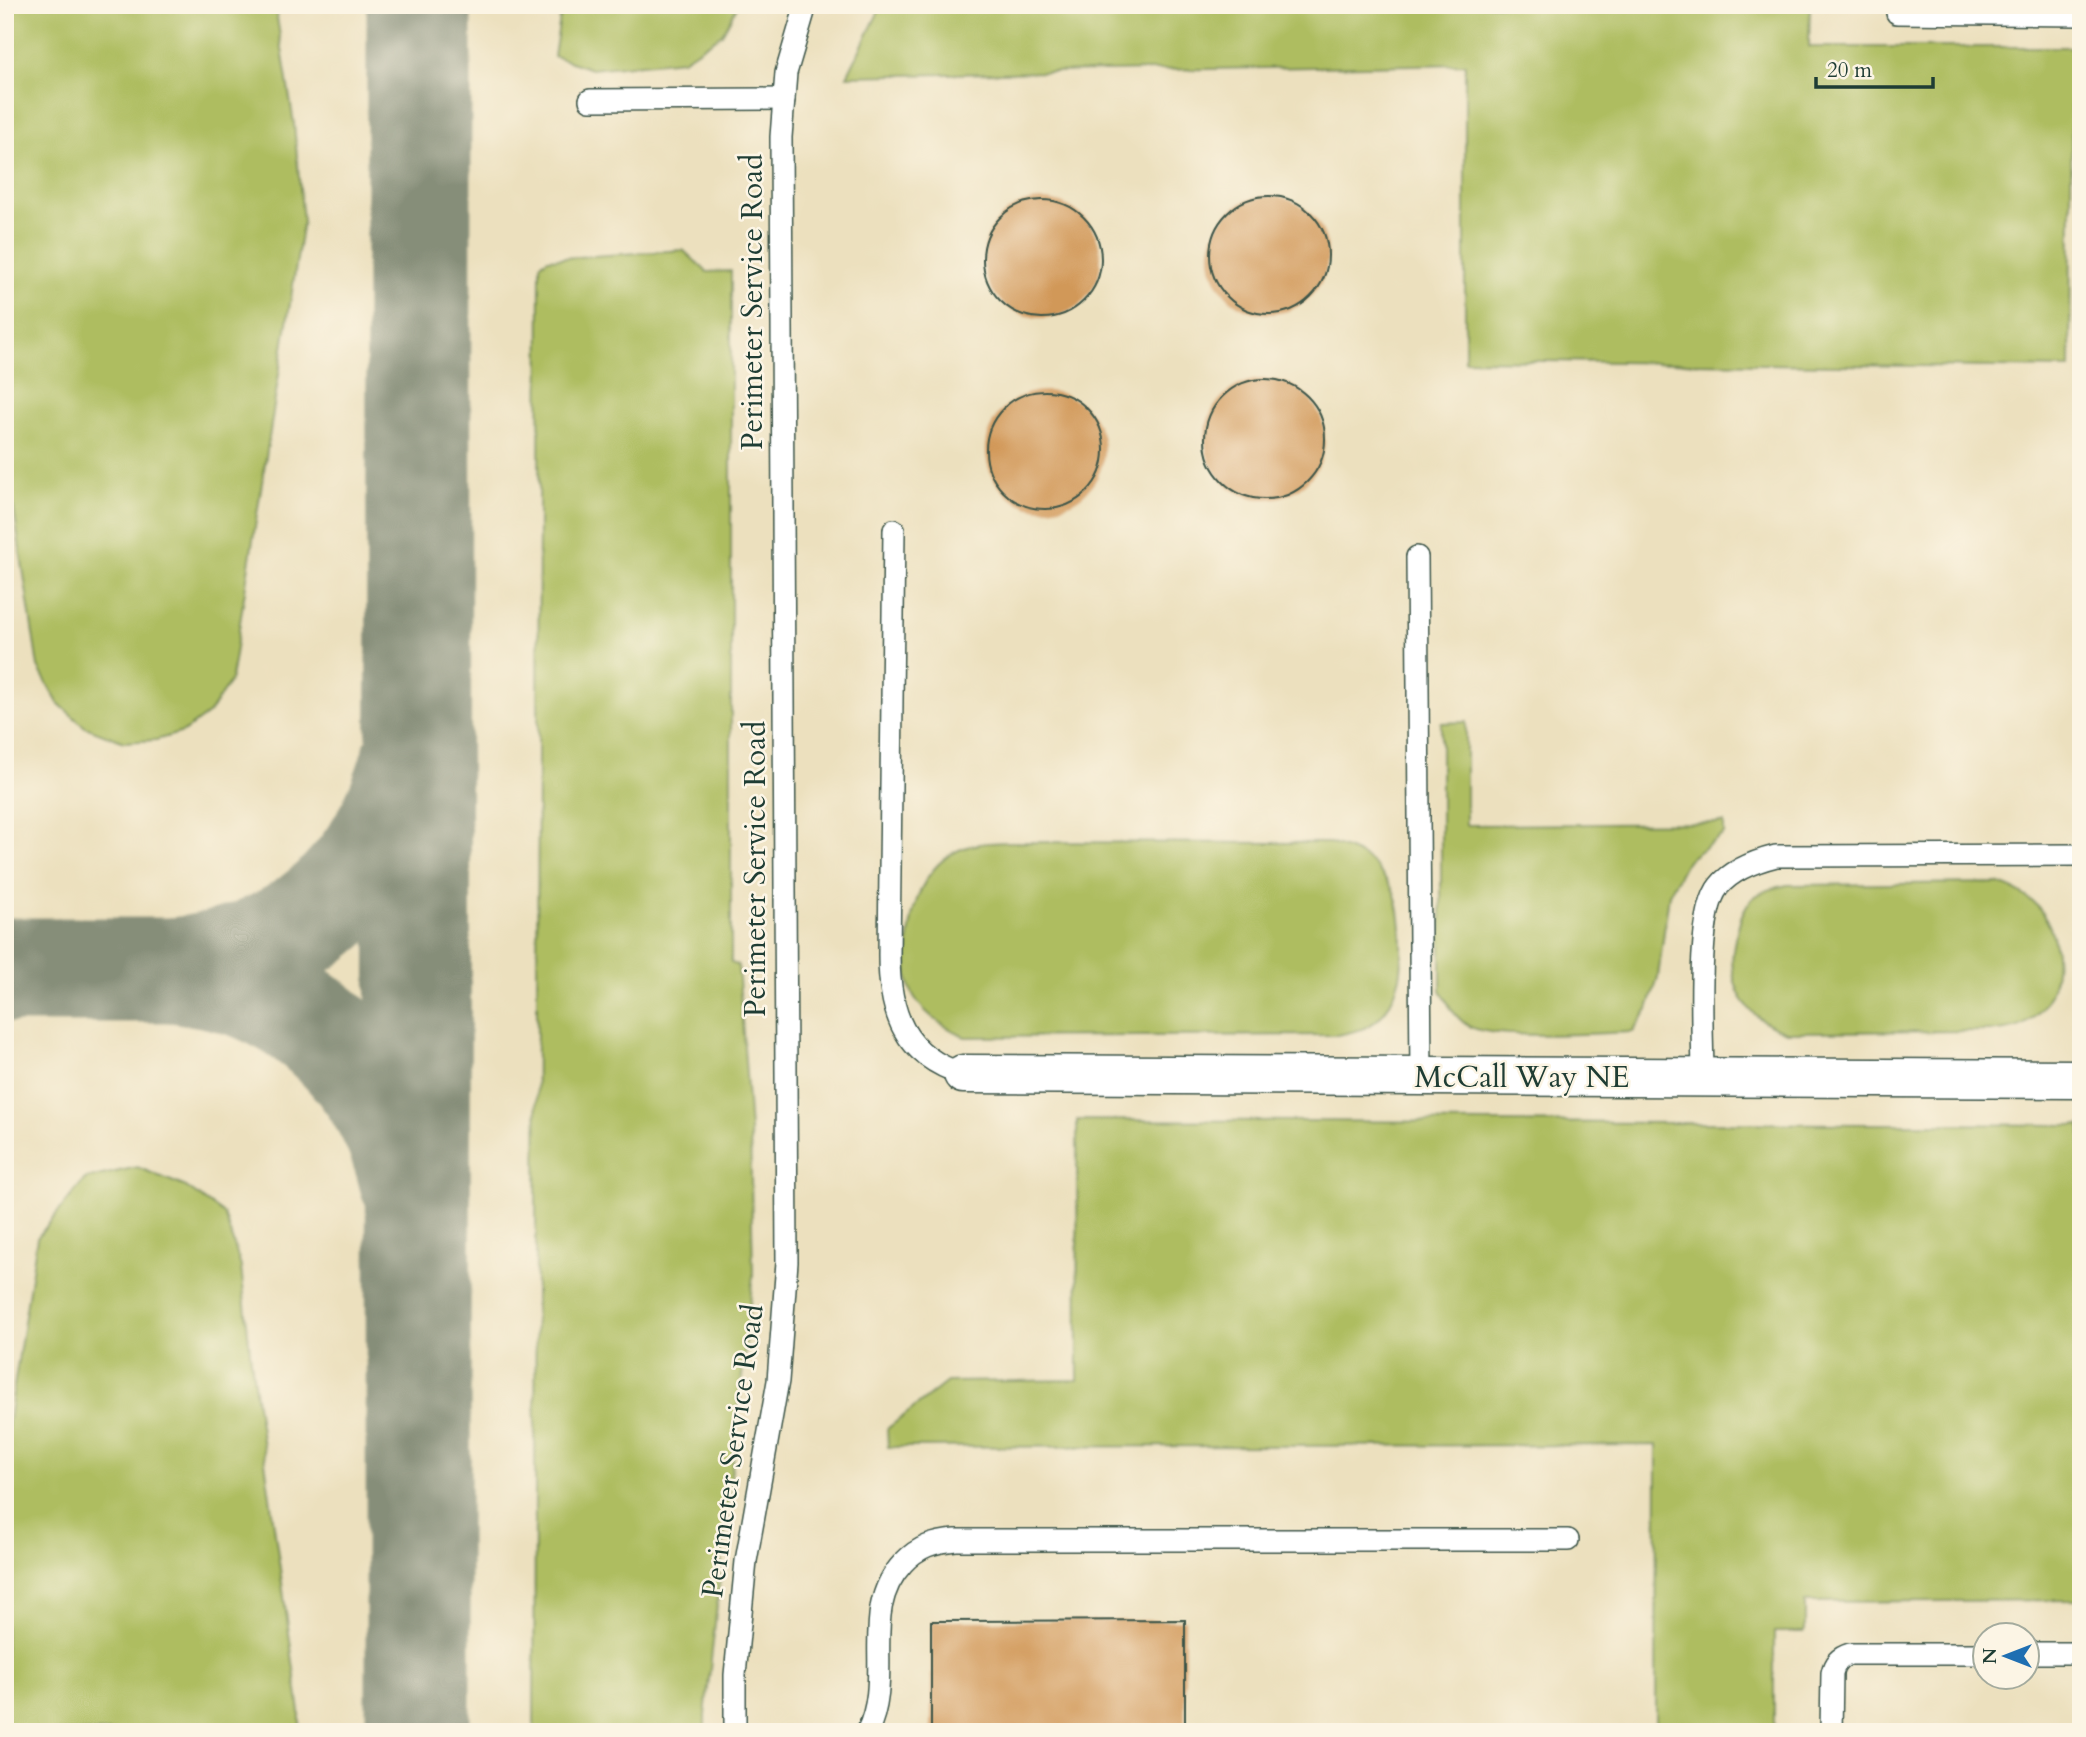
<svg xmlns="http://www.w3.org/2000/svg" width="2086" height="1737" viewBox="0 0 2086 1737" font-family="Cardo,serif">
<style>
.green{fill:#aebd60;stroke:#667d4a;stroke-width:2}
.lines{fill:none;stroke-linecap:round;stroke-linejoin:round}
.taxiway{stroke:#868e79;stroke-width:105}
.building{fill:#d19858}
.service-casing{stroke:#3e5549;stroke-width:24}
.minor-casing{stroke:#3e5549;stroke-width:41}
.service{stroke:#fff;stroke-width:21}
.minor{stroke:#fff;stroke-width:38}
.labels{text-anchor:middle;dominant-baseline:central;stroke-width:5;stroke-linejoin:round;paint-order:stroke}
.street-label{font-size:30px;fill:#1f3d34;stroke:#fcf5e5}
</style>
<rect width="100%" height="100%" fill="#fcf5e5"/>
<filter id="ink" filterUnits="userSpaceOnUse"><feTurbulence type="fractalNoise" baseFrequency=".0143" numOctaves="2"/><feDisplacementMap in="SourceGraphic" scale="14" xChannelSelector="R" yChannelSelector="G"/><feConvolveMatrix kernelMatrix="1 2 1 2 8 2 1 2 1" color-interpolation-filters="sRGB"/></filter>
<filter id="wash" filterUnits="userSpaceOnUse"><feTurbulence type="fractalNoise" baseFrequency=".00686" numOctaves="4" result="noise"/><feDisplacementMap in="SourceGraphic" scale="28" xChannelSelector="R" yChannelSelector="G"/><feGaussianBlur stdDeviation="1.57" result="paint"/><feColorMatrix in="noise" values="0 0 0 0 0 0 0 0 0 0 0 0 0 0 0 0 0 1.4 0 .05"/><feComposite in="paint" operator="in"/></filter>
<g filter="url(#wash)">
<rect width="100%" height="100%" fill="#ece0be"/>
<g class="green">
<polygon points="5,5 275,5 294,124 303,221 231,680 209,713 183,732 156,740 124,742 85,727 58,703 38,667 5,451"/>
<polygon points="562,5 738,5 722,34 683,60 591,69 554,56"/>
<polygon points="882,5 1810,5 1809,47 2072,47 2070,368 1465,360 1465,64 847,76"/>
<polygon points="683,250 707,272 731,271 731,963 738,965 750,1129 753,1275 705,1715 705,1732 534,1732 540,264 548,259"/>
<path d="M1466,722V825L1724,823V834L1687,860L1669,894L1658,977L1648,1009L1633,1032C1600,1033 1489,1041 1467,1025C1454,1016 1448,1004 1441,990V723Z"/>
<path d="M1006,842L1330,843C1346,849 1365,854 1377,868C1382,875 1389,883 1393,890C1402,909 1404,957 1400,977C1397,989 1390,1006 1381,1016C1370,1029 1353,1032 1337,1035L965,1037C943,1026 920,1013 910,988C906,976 907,963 908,950C910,912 920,868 959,850C974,843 990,843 1006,842Z"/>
<path d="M1997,883C2012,888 2027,895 2038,907C2066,941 2063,1002 2023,1025C2016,1029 2005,1030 1997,1031L1786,1032C1738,1015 1723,976 1738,928C1740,919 1745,906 1752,899C1762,890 1776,888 1787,885Z"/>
<polygon points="1077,1120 2081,1125 2081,1600 1805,1602 1805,1632 1774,1632 1774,1732 1656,1732 1657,1445 888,1447 887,1429 947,1382 1078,1380"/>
<polygon points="137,1167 186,1187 224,1214 241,1267 251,1361 300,1712 300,1732 5,1732 5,1445 37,1238 85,1179"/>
</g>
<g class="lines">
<g class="taxiway">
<polyline points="5,970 173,970"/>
<path d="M411,1178C390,1087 322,1008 231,981C212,975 192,973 173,970C297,958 380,882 413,763"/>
<polyline points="418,1732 419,5"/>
</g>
</g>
<g id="blocks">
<g class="building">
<circle cx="1269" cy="255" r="59"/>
<circle cx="1042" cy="259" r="59"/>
<circle cx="1265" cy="439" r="60"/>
<circle cx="1045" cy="450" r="59"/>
<polygon points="1185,1620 1185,1732 931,1732 931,1621"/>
</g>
</g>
</g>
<g filter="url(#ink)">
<use href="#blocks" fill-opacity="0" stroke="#3e5549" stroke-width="2"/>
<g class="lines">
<g class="service-casing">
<g id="service">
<polyline points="1897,13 2081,15"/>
<polyline points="590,100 784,99"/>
<path d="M894,530L889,955C889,1013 904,1056 963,1074"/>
<polyline points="1417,557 1421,1077"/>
<path d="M1703,1077C1703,1036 1695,914 1719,886C1733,869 1756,861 1776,856L2081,855"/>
<polyline points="2026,1653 2081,1653"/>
<polyline points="735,1732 735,1675 746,1561 778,1381 787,1262 781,137 786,73 806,5"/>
<path d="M867,1732C895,1676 858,1611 903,1563C919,1546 934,1542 956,1540H1568"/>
<path d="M1831,1732L1832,1673C1834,1663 1840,1657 1850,1654H1984"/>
</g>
</g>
<g class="minor-casing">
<polyline id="minor" points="963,1074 2081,1079"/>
</g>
<use href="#service" class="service"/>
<use href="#minor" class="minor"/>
</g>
</g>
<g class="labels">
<g class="street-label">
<text transform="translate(752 302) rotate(-90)">Perimeter Service Road</text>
<text transform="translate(755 869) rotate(-90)">Perimeter Service Road</text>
<text x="1522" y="1077">McCall Way NE</text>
<text transform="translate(733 1451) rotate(-82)">Perimeter Service Road</text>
</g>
</g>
<rect width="2086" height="1737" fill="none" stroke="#fcf5e5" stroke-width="28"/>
<g transform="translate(2006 1656) rotate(270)"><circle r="33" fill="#fcf5e5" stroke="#a4ab9e" stroke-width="2"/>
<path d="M0-5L12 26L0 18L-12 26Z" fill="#1f6fb2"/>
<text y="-10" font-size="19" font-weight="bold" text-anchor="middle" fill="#1f3d34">N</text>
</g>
<path d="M1816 77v10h117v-10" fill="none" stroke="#1f3d34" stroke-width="3.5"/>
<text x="1827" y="77" font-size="21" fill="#1f3d34" stroke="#fcf5e5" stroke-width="5" paint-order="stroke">20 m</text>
</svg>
